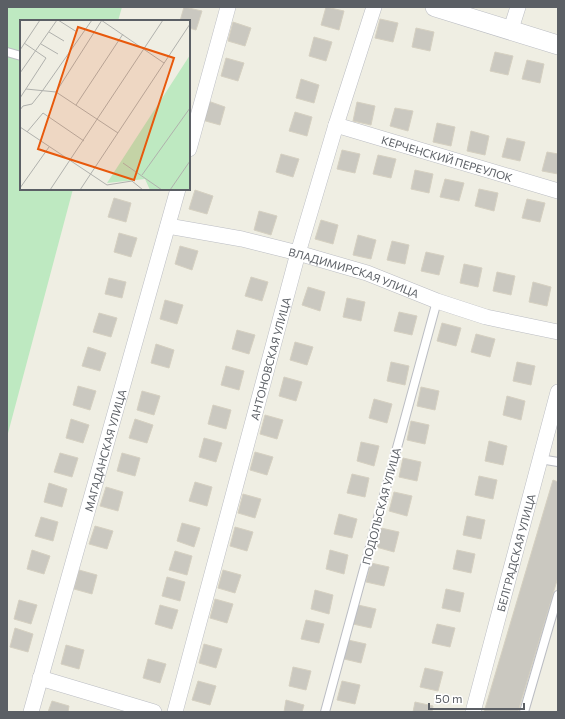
<svg xmlns="http://www.w3.org/2000/svg" width="565" height="719" viewBox="0 0 565 719" font-family="Commissioner,sans-serif">
<style>
.green{fill:#bee9c1}
.building{fill:#cac8c0;stroke:#d5d0c1}
.lines{fill:none;stroke-linecap:round;stroke-linejoin:round}
.service-casing{stroke:#bbbdc3;stroke-width:10}
.minor-casing{stroke:#bbbdc3;stroke-width:16}
.tertiary-casing{stroke:#bbbdc3;stroke-width:20}
.service{stroke:#fff;stroke-width:8}
.minor{stroke:#fff;stroke-width:15}
.tertiary{stroke:#fff;stroke-width:19}
.labels{text-anchor:middle;dominant-baseline:central;stroke-width:4;stroke-linejoin:round;paint-order:stroke}
.street-label{font-size:11px;fill:#5b5f65;stroke:#fff}
.inset-road{fill:none;stroke:#b0b1ad;stroke-width:1}
.view{fill:#e8590c;fill-opacity:0.15;stroke:#e8590c;stroke-width:2}
.inset-edge{fill:none;stroke:#5b5f65;stroke-width:2}
</style>
<rect width="100%" height="100%" fill="#efeee3"/>
<polygon class="green" points="7,7 122,7 118,21 21,21 21,189 73,189 7,437"/>
<g class="building">
<polygon points="184,7 202,11 196,30 189,28 189,21 180,21"/>
<polygon points="326,7 344,11 339,30 321,25"/>
<polygon points="380,19 398,23 393,42 375,38"/>
<polygon points="233,22 251,28 245,46 228,41"/>
<polygon points="416,28 434,32 430,51 412,47"/>
<polygon points="314,37 332,42 326,61 309,56"/>
<polygon points="495,52 513,56 508,75 490,71"/>
<polygon points="226,58 244,63 238,81 221,76"/>
<polygon points="527,60 544,64 540,83 522,79"/>
<polygon points="301,79 319,85 314,103 296,98"/>
<polygon points="208,101 225,107 220,125 202,120"/>
<polygon points="357,102 375,106 371,125 353,121"/>
<polygon points="395,108 413,111 408,131 390,126"/>
<polygon points="295,112 312,117 307,136 289,131"/>
<polygon points="437,123 455,127 451,146 433,142"/>
<polygon points="471,131 489,136 485,155 467,151"/>
<polygon points="507,138 525,142 520,161 502,157"/>
<polygon points="342,150 360,154 355,173 337,169"/>
<polygon points="547,152 558,154 558,174 542,171"/>
<polygon points="281,154 299,159 293,177 276,172"/>
<polygon points="378,155 396,159 391,178 373,174"/>
<polygon points="415,170 433,174 429,193 411,189"/>
<polygon points="445,179 464,183 459,201 440,197"/>
<polygon points="479,189 498,193 494,211 475,206"/>
<polygon points="195,190 213,196 207,214 189,209"/>
<polygon points="114,198 131,203 126,222 108,217"/>
<polygon points="527,199 545,203 540,222 522,218"/>
<polygon points="259,211 277,216 271,235 254,230"/>
<polygon points="321,220 338,225 333,244 315,239"/>
<polygon points="119,233 137,238 131,257 114,252"/>
<polygon points="358,235 376,240 371,259 353,255"/>
<polygon points="392,241 409,245 405,264 387,260"/>
<polygon points="180,246 198,251 192,270 175,264"/>
<polygon points="426,252 444,256 439,275 421,271"/>
<polygon points="464,264 482,268 478,287 460,283"/>
<polygon points="497,272 515,276 511,295 493,291"/>
<polygon points="251,277 268,282 262,301 245,296"/>
<polygon points="109,278 126,282 122,298 105,294"/>
<polygon points="533,282 551,287 547,306 529,302"/>
<polygon points="308,287 325,292 320,311 302,305"/>
<polygon points="347,298 365,302 361,321 343,317"/>
<polygon points="165,300 183,305 177,324 160,319"/>
<polygon points="399,312 417,316 412,335 394,331"/>
<polygon points="99,313 117,318 111,337 93,332"/>
<polygon points="442,323 461,328 456,346 437,341"/>
<polygon points="237,330 255,335 249,354 232,349"/>
<polygon points="476,334 495,339 490,357 471,352"/>
<polygon points="295,342 313,347 307,365 290,360"/>
<polygon points="156,344 174,350 169,368 151,363"/>
<polygon points="88,347 106,353 100,371 82,366"/>
<polygon points="391,362 409,366 405,385 387,381"/>
<polygon points="517,362 535,366 531,385 513,381"/>
<polygon points="226,366 244,371 239,390 221,385"/>
<polygon points="284,377 302,382 296,401 279,396"/>
<polygon points="78,386 96,391 90,410 73,405"/>
<polygon points="421,387 439,391 435,410 417,406"/>
<polygon points="142,391 160,396 154,415 137,410"/>
<polygon points="507,396 525,401 521,420 503,415"/>
<polygon points="374,399 392,404 387,423 369,418"/>
<polygon points="213,405 231,410 226,429 208,424"/>
<polygon points="265,415 283,420 277,439 260,434"/>
<polygon points="71,419 89,425 83,443 66,438"/>
<polygon points="135,419 153,425 147,443 129,438"/>
<polygon points="411,421 429,425 425,444 407,440"/>
<polygon points="204,438 222,443 216,462 199,457"/>
<polygon points="489,441 507,446 503,465 485,461"/>
<polygon points="361,442 379,446 374,466 357,461"/>
<polygon points="255,452 273,457 267,475 250,470"/>
<polygon points="60,453 78,458 72,477 54,472"/>
<polygon points="122,453 140,458 135,476 117,471"/>
<polygon points="403,458 421,462 417,481 399,477"/>
<polygon points="352,474 369,478 365,497 347,493"/>
<polygon points="479,476 497,480 493,499 475,495"/>
<polygon points="553,480 558,482 558,577 518,712 484,712"/>
<polygon points="195,482 212,487 207,506 189,501"/>
<polygon points="49,483 67,489 62,507 44,502"/>
<polygon points="106,487 123,492 118,511 100,506"/>
<polygon points="394,492 412,496 407,516 389,511"/>
<polygon points="243,494 261,499 255,518 238,513"/>
<polygon points="339,514 357,519 352,538 334,534"/>
<polygon points="467,516 485,520 481,539 463,535"/>
<polygon points="41,517 58,522 53,541 35,536"/>
<polygon points="182,523 200,528 194,547 177,541"/>
<polygon points="95,526 113,531 107,549 89,544"/>
<polygon points="235,527 253,532 247,551 230,546"/>
<polygon points="381,528 399,532 394,552 376,547"/>
<polygon points="32,550 50,556 44,574 27,569"/>
<polygon points="330,550 348,555 344,574 326,569"/>
<polygon points="457,550 475,554 471,573 453,569"/>
<polygon points="175,551 192,556 187,575 169,570"/>
<polygon points="371,563 389,567 384,586 366,582"/>
<polygon points="79,570 97,575 92,594 74,589"/>
<polygon points="223,570 241,575 235,593 218,588"/>
<polygon points="167,577 185,582 180,601 162,596"/>
<polygon points="446,589 464,593 460,612 442,608"/>
<polygon points="315,590 333,595 329,614 311,609"/>
<polygon points="215,599 233,604 227,623 210,618"/>
<polygon points="19,600 37,605 31,624 14,619"/>
<polygon points="160,605 178,610 172,629 155,624"/>
<polygon points="358,605 376,609 371,628 353,624"/>
<polygon points="306,620 324,624 319,643 301,639"/>
<polygon points="437,624 455,628 450,647 432,643"/>
<polygon points="15,628 33,634 28,652 10,647"/>
<polygon points="348,640 366,644 361,663 344,659"/>
<polygon points="204,644 222,649 216,668 199,663"/>
<polygon points="66,645 84,650 79,669 61,664"/>
<polygon points="148,659 166,664 160,683 143,678"/>
<polygon points="293,667 311,671 306,690 289,686"/>
<polygon points="425,668 443,672 438,691 420,687"/>
<polygon points="198,681 216,686 210,705 192,700"/>
<polygon points="342,681 360,685 355,704 337,700"/>
<polygon points="286,700 304,705 302,712 284,712"/>
<polygon points="52,701 69,706 68,712 48,712"/>
<polygon points="415,702 433,706 432,712 413,712"/>
</g>
<g class="lines">
<g class="service-casing">
<g id="service">
<polyline points="7,52 21,56"/>
<polyline points="540,459 558,462"/>
<polyline points="325,712 437,301"/>
<polyline points="524,712 558,595"/>
</g>
</g>
<g class="minor-casing">
<g id="minor">
<polyline points="511,29 518,7"/>
<path id="s1" d="M336,125L558,191"/>
<polyline points="189,149 228,7"/>
<path id="s2" d="M168,226L242,239L298,253L367,273L437,301L486,317L558,332"/>
<polyline points="40,678 154,712"/>
<path id="s3" d="M31,712L178,189"/>
<path id="s4" d="M175,712L298,253L336,125L374,7"/>
<path id="s5" d="M473,712L558,392"/>
</g>
</g>
<g class="tertiary-casing">
<polyline id="tertiary" points="435,7 558,45"/>
</g>
<use href="#service" class="service"/>
<use href="#minor" class="minor"/>
<use href="#tertiary" class="tertiary"/>
</g>
<g class="labels">
<g class="street-label">
<text stroke="none"><textPath href="#s1" startOffset="116">КЕРЧЕНСКИЙ ПЕРЕУЛОК</textPath></text>
<text stroke="none"><textPath href="#s2" startOffset="192">ВЛАДИМИРСКАЯ УЛИЦА</textPath></text>
<text stroke="none"><textPath href="#s4" startOffset="366">АНТОНОВСКАЯ УЛИЦА</textPath></text>
<text stroke="none"><textPath href="#s3" startOffset="272">МАГАДАНСКАЯ УЛИЦА</textPath></text>
<text transform="translate(381 506) rotate(-75)">ПОДОЛЬСКАЯ УЛИЦА</text>
<text stroke="none"><textPath href="#s5" startOffset="165">БЕЛГРАДСКАЯ УЛИЦА</textPath></text>
</g>
</g>
<g transform="translate(20 20)">
<rect width="170" height="170" fill="#efeee3"/>
<path d="M170,35V170H130L125,159L87,163Z" fill="#bee9c1"/>
<path class="inset-road" d="M38,0L57,12M81,0L144,43M82,0L36,72L98,113M29,12L44,21M21,24L38,34M0,30L20,0M0,53L37,0M6,69L36,72M0,78L26,38L4,23M56,85L103,14M0,90L3,86L12,84L23,70L72,0M0,107L87,165L112,161L123,170M7,112L23,93L64,121M103,143L142,170M122,155L170,88M0,168L29,127M30,170L143,0M60,170L170,4M150,170L170,141"/>
<path class="view" d="M58,7L154,38L114,160L18,129Z"/>
<rect width="170" height="170" class="inset-edge"/>
</g>
<rect width="565" height="719" fill="none" stroke="#5b5f65" stroke-width="16"/>
<path d="M429 703v6h95v-6" fill="none" stroke="#5b5f65" stroke-width="2"/>
<text x="435" y="703" font-size="12" fill="#5b5f65" stroke="#ffffff" stroke-width="3" paint-order="stroke">50 m</text>
</svg>
